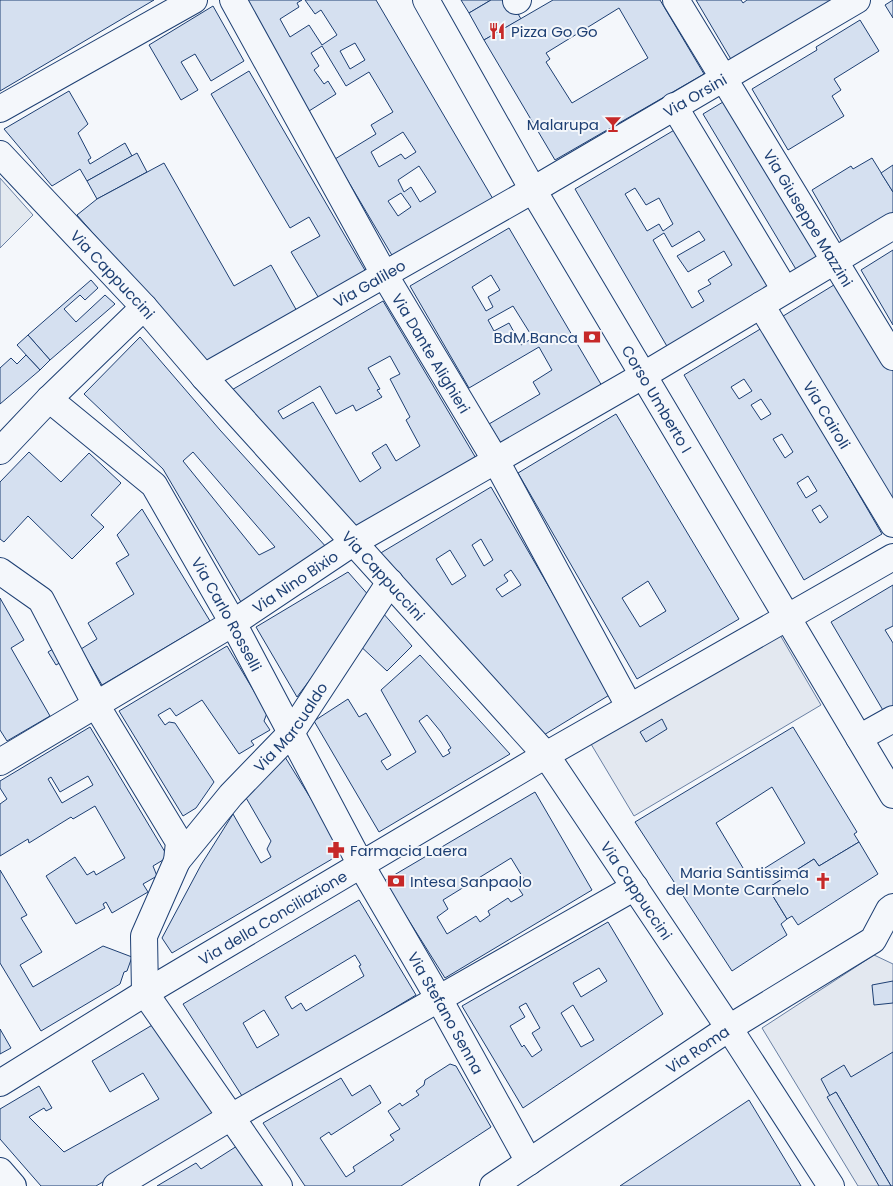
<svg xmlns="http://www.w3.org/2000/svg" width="893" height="1186" viewBox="0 0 893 1186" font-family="Poppins,sans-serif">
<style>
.green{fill:#e3e9f0;stroke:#687fa3}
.parking{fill:#e3e8f0;stroke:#687fa3}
.building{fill:#d5e0f0;stroke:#1d3f73;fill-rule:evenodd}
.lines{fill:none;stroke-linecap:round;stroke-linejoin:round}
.minor-casing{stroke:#1d3f73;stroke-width:28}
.minor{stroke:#f4f7fb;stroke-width:26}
.labels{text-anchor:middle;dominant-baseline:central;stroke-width:4;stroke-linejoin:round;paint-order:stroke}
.poi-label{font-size:15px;fill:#1d3f73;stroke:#f4f7fb;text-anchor:start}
.street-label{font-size:15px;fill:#1d3f73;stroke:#f4f7fb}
</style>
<rect width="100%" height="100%" fill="#f4f7fb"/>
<polygon class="green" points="0,178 33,215 0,248"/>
<g class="parking">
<polygon points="776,628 821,705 634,816 588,739"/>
<polygon points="874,955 893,964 893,1186 858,1186 762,1028"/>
</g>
<g class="building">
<polygon points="0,0 154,0 0,91"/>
<path d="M244,0H302L297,3L299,7L280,19L290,37L309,25L322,45L337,35L321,10L315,14L305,0H376L493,199L393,257L335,159L376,134L371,125L393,112L369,72L346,86L322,46L311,53L319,66L314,70L324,84L328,81L336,94L309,111ZM355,43L365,60L350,69L340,51ZM403,132L416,152L405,159L401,154L379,167L371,152ZM419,166L436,192L420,202L411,187L404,192L398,180ZM401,193L411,207L398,216L388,201Z"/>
<polygon points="461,0 491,0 469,13"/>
<polygon points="491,0 510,0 521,19 484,40 469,13"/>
<path d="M553,0H660L704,74L555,160L484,40ZM619,8L648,58L572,103L546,62L550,59L546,53Z"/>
<polygon points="696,0 741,0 743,3 747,0 832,0 732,61"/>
<polygon points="893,0 893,18 885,5"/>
<polygon points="213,6 244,61 211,81 195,54 181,62 198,90 181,100 149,45"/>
<polygon points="860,20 879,51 834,79 841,90 832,96 844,116 788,150 752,89 817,50 816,47"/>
<polygon points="249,71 366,272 320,300 291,252 320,236 309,217 290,228 211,94"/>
<polygon points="69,91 88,124 78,133 91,158 88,160 90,164 125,143 132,156 87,181 80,169 52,186 4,129"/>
<polygon points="733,96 826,255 797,271 703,114"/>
<path d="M676,129L769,287L668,348L575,189ZM635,188L646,205L659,198L673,224L663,231L659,224L647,231L625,194ZM699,231L705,240L677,256L688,272L724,251L732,265L708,280L711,284L698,291L704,301L692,308L653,240L664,233L672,247Z"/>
<polygon points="137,153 147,172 97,199 87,181"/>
<polygon points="872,158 893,192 893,214 843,244 812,190 851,166 853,169"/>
<polygon points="164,163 234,286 271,265 298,313 208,364 77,215 97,199"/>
<polygon points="893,165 893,192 881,173"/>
<path d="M509,228L602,386L502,445L489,424L540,394L533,382L552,370L539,347L469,388L410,286ZM491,275L500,290L488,297L493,307L486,311L472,287ZM513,306L533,338L521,345L509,323L494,331L488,320Z"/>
<polygon points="893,250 893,325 861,270"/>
<polygon points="91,280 98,288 85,300 80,295 64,309 76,322 105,295 115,304 50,360 28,335"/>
<polygon points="842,280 893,366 893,509 780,318"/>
<path d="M383,301L477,460L353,534L230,391ZM390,356L400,374L390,379L410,417L406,420L420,446L396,461L386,444L372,453L381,468L360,482L313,402L283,419L278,411L320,386L336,414L353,405L356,411L382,397L377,390L380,389L368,368Z"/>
<path d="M762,328L882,534L804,580L684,375ZM744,379L752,391L739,399L731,387ZM761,399L771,414L761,420L751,405ZM782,434L793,452L785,458L773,439ZM808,476L817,491L806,498L797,483ZM820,505L828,517L820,523L812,510Z"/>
<polygon points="28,335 50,360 40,370 17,345"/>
<path d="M140,337L220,430L328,549L241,602L163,469L84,394ZM193,452L275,547L259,555L183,461Z"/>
<polygon points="26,355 40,370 0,404 0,368 11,358 17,364"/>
<path d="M616,414L739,619L637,679L518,473ZM648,581L666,611L640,627L622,598Z"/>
<polygon points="29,452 61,482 89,453 121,483 91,515 104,527 72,559 28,516 4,542 0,539 0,482"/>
<path d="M491,487L611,694L534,741L374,557ZM481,539L493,560L484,566L472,545ZM450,550L466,576L452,585L436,559ZM511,570L521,585L502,597L496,589L508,581L504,575Z"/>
<polygon points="142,509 210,621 102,685 81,649 97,639 88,623 134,594 116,563 129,555 117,535"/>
<polygon points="348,572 371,598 297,697 256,627"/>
<polygon points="893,585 893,626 885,630 893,643 893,707 884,712 831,622"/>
<polygon points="0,598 24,640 11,648 50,716 7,741 0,730"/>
<polygon points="382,612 412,646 387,671 356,642"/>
<polygon points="58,646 65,660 56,665 48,652"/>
<polygon points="227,646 267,713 264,721 270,730 251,741 254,745 239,754 202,700 176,716 170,708 158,715 165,725 169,722 175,723 214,782 196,808 183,816 119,711"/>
<path d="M420,655L510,754L379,832L314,721L348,699L359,717L366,713L391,755L381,761L387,770L416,752L381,690ZM427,715L441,732L451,748L448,750L450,753L443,757L419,721Z"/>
<polygon points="662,719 667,729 646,742 640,732"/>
<path d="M90,727L168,857L153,866L157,876L143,884L148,892L112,913L106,902L103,904L105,908L76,924L46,876L75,857L87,875L94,871L96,875L125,858L95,806L73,819L71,817L29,843L28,839L0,856V804L7,799L0,788V781ZM88,776L93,785L62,803L48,779L51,777L60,792Z"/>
<path d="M793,727L857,832L854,834L859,842L819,866L814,859L768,888L787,919L781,924L787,935L732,971L635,822ZM772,787L805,843L749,878L716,823Z"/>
<polygon points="285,757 344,852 172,953 162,938 201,865 233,814 261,863 271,857 267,849 271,841 245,796"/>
<path d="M535,792L592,890L445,978L384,881ZM511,858L525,881L517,886L523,895L511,902L508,898L488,911L490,915L480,922L476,916L447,934L437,917L448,909L443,900Z"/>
<polygon points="859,842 878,874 798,925 792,916 787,919 768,888 814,859 819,866"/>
<polygon points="0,870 27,915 21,918 42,952 20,965 33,987 103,946 132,957 127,971 124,972 120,984 41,1031 0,963"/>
<path d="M359,900L416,995L244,1099L183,1004ZM355,955L361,965L359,966L364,976L306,1011L301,1003L292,1009L285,997ZM264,1010L279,1035L257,1048L243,1023Z"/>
<path d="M608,922L663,1014L523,1108L462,1006ZM599,968L607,981L581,997L573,983ZM526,1003L540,1028L532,1033L542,1050L532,1057L524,1045L522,1047L510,1026L525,1017L519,1007ZM573,1005L594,1040L581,1047L561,1013Z"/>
<polygon points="893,981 893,1003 874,1005 872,985"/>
<polygon points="154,1024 215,1115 96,1186 41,1186 0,1139 0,1109 39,1086 52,1108 46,1111 44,1108 29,1117 64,1152 159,1099 143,1073 110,1092 92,1061"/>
<polygon points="0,1029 11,1048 0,1054"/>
<polygon points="893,1052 893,1186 891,1186 836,1092 830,1096 821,1079 844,1065 851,1077"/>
<polygon points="450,1064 456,1066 491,1127 401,1186 305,1186 263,1123 341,1078 352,1096 370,1085 381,1103 331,1135 329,1132 320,1138 346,1177 355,1171 353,1167 394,1140 390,1135 400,1129 388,1111 400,1103 402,1106 419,1095 416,1091 424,1085 425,1080"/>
<polygon points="836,1092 891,1186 879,1186 827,1097"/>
<polygon points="749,1100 801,1186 620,1186"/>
<polygon points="237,1146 264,1186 157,1186 196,1163 201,1169"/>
</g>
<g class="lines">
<g class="minor-casing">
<g id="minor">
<path id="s1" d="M233,0L384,274L496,461L629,706"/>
<path id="s2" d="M426,0L533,190L893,795"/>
<path id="s3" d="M676,0L893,357"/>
<polyline points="516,1 518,0"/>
<polyline points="674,106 785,290"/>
<polyline points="0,109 194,0"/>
<path id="s4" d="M0,154L144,307L204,377L546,755L729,1028L831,1186"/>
<path id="s5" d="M761,305L893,524"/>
<path id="s6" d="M204,377L533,190L857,0"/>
<path id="s7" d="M49,399L154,485L233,623L361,865L439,999L529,1162"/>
<polyline points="0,451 49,399 144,307"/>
<polyline points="0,571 41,600 96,705 179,842 177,861 144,936 145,993 279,1186"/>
<polyline points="859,738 893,719"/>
<path id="s8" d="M0,762L233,623L354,542L644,375L893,226"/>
<path id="s9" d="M177,861L231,795L291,733L390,582"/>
<path id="s10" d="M0,1083L145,993L546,755L893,557"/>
<polyline points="0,1171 13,1186"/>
<polyline points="116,1186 231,1117 635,887"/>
<path id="s11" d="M493,1186L729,1028L873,940L889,910L893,907"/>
</g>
</g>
<use href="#minor" class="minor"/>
</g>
<defs>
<g id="restaurant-bare" transform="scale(1.35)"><path d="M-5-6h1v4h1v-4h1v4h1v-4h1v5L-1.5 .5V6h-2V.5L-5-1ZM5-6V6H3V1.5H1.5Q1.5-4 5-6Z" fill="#c62828" stroke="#f4f7fb" stroke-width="2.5" paint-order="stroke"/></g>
<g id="bar-bare" transform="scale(1.35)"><path d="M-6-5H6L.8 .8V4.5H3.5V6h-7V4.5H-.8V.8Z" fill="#c62828" stroke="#f4f7fb" stroke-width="2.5" paint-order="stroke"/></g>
<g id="bank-bare" transform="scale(1.35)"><path d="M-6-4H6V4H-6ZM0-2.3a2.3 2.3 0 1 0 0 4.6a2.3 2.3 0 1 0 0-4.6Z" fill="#c62828" stroke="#f4f7fb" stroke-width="2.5" paint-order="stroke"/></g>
<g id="pharmacy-bare" transform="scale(1.35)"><path d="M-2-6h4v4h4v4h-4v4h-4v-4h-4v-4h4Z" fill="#c62828" stroke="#f4f7fb" stroke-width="2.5" paint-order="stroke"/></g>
<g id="church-bare" transform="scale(1.35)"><path d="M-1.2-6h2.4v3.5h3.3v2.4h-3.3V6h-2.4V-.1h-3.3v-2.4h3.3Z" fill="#c62828" stroke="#f4f7fb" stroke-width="2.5" paint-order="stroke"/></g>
</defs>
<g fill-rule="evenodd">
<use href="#restaurant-bare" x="497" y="31"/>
<use href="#bar-bare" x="613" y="124"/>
<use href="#bank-bare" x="592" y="337"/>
<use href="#pharmacy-bare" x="336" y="850"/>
<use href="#bank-bare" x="396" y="881"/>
<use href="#church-bare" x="823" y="881"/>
</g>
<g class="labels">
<g class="poi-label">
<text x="511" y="31">Pizza Go Go</text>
<text x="599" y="124" text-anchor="end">Malarupa</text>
<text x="578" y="337" text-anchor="end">BdM Banca</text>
<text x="350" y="850">Farmacia Laera</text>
<text x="809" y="872" text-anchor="end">Maria Santissima<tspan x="809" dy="17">del Monte Carmelo</tspan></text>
<text x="410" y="881">Intesa Sanpaolo</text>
</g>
<g class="street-label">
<text stroke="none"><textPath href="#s6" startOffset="566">Via Orsini</textPath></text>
<text stroke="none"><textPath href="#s3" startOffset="255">Via Giuseppe Mazzini</textPath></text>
<text stroke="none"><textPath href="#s4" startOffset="165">Via Cappuccini</textPath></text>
<text stroke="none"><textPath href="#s6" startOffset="190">Via Galileo</textPath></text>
<text stroke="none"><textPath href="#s1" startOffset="405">Via Dante Alighieri</textPath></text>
<text stroke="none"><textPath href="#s2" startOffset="461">Corso Umberto I</textPath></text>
<text stroke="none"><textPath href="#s5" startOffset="128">Via Cairoli</textPath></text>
<text stroke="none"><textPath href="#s4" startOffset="570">Via Cappuccini</textPath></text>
<text stroke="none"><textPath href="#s8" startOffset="346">Via Nino Bixio</textPath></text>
<text stroke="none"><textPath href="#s7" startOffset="284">Via Carlo Rosselli</textPath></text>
<text stroke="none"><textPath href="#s9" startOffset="176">Via Marcualdo</textPath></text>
<text stroke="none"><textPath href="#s4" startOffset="975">Via Cappuccini</textPath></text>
<text stroke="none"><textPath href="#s10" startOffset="319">Via della Conciliazione</textPath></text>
<text stroke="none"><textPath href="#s7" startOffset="739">Via Stefano Senna</textPath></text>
<text stroke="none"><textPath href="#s11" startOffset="246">Via Roma</textPath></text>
</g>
</g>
</svg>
